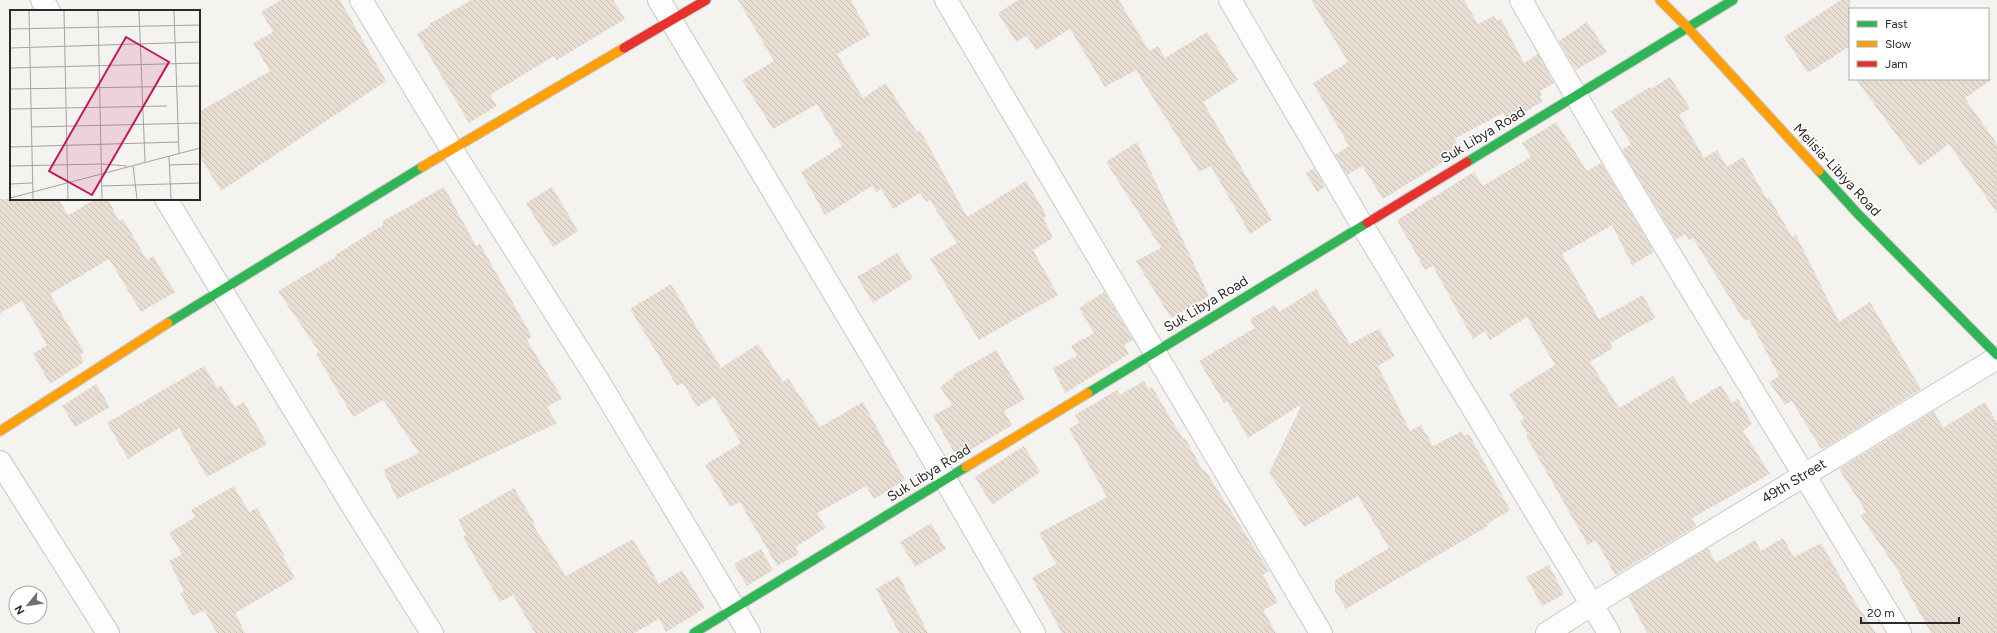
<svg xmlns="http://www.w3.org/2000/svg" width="1997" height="633" viewBox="0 0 1997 633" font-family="Figtree,sans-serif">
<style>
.building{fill:url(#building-back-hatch)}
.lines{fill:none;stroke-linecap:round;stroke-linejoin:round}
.street-casing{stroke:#c8c7c5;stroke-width:24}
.fast-casing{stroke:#c8c7c5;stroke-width:11}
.slow-casing{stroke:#c8c7c5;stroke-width:11}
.jam-casing{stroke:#c8c7c5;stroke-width:11}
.street{stroke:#fefdfd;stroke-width:22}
.fast{stroke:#30b455;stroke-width:9}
.slow{stroke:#ff9f0a;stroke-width:9}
.jam{stroke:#e5322d;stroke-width:9}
.labels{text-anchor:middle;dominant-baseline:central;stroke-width:3;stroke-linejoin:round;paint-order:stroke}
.street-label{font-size:14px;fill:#2c2a28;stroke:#fff}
.inset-road{fill:none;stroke:#a5a3a0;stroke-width:1}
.view{fill:#c2185b;fill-opacity:0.15;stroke:#c2185b;stroke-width:2}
.inset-edge{fill:none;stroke:#2c2a28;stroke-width:2}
</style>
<defs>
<pattern id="building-back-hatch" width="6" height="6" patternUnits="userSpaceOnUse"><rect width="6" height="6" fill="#e8ded3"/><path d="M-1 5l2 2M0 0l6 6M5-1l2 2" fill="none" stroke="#c7bfb5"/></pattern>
</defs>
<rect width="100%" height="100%" fill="#f5f3f0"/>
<g class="building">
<polygon points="281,0 340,0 386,81 221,191 199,155 199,112 270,71 253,43 273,32 261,12"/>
<polygon points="472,0 613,0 625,19 557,60 554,56 490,95 497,106 469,123 417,34 430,26 429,24"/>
<polygon points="738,0 851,0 870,35 837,54 863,98 886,83 917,132 920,130 967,217 1026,181 1047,216 1043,218 1053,238 1033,250 1058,295 979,340 930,259 957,243 930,200 926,202 920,193 893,209 881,189 876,192 872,186 825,215 801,172 842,146 817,104 773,129 742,80 774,61"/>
<polygon points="1018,0 1119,0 1149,51 1158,46 1165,58 1207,32 1238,80 1203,102 1272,220 1250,234 1211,166 1199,172 1136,70 1105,87 1070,29 1036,50 1027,36 1016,42 998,13"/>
<polygon points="1311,0 1464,0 1478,24 1494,16 1497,21 1501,19 1524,63 1538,54 1554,83 1540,91 1542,95 1540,96 1543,101 1509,122 1503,113 1454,139 1461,151 1383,199 1362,166 1347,175 1335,155 1349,146 1313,83 1348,62"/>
<polygon points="1841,0 1850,0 1850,46 1808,73 1784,37"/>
<polygon points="1587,22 1607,52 1576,70 1559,41"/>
<polygon points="1670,77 1690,108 1679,115 1704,158 1717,150 1727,167 1743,157 1767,199 1769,197 1792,237 1796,235 1839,322 1870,302 1921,389 1825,448 1821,449 1792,401 1785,405 1769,382 1779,376 1749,319 1744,321 1693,238 1689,240 1685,234 1676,240 1622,150 1631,144 1611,111 1650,87 1651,89"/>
<polygon points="1856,79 1993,79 1965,98 1997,144 1997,213 1949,144 1919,166"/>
<polygon points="1556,122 1587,171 1601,163 1654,252 1632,265 1612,225 1562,254 1599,319 1643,295 1655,318 1610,343 1613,348 1590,362 1619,408 1673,376 1690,404 1721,385 1732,403 1738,399 1752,424 1743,431 1770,474 1692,518 1696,526 1615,575 1596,540 1588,545 1526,436 1528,435 1520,421 1524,419 1509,394 1555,365 1527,317 1490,340 1485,331 1473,339 1433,266 1425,270 1397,220 1474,172 1483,186 1531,157 1522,143"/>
<polygon points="1137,142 1209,296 1171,318 1136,261 1161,248 1106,162"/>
<polygon points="1314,168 1325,187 1317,192 1306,173"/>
<polygon points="444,187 476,246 480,244 532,337 527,340 562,398 547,407 557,423 397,499 383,470 419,453 383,400 353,417 316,354 319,352 278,291 336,257 335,255 383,225 383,221"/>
<polygon points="552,187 578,231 553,247 526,203"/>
<polygon points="0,199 58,199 68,215 96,199 108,199 119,221 123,219 147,260 153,256 175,292 141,312 109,259 50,294 84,352 80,355 84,362 50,384 33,354 47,345 22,301 0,313"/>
<polygon points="897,253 913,278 873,303 857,277"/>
<polygon points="671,284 721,368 758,344 783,382 788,378 820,427 863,402 905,480 874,499 866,486 817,513 826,528 795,547 799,554 777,566 740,502 730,507 705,465 741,443 714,397 697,407 683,383 677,386 630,309"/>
<polygon points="1316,289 1350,344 1379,329 1395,356 1378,366 1410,431 1421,425 1433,446 1462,431 1464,436 1469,434 1510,510 1487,524 1488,526 1346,609 1335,591 1335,580 1389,548 1358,496 1304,527 1269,473 1302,404 1248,438 1227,401 1224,403 1199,361 1255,328 1250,319 1275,305 1279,312"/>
<polygon points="1104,292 1133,340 1124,345 1129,354 1065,393 1053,368 1077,356 1071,346 1094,333 1079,308"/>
<polygon points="996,350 1025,399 1004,411 1012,425 962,455 958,450 954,452 933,416 952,405 940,387 954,377 953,375"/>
<polygon points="204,366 217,388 221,385 235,407 244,402 267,444 207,477 179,428 128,459 107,423"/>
<polygon points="1144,381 1149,389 1152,387 1183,439 1185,438 1203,471 1205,470 1269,571 1263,575 1278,602 1263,610 1276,633 1062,633 1032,578 1056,564 1039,533 1107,497 1069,429 1079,423 1075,415 1117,390 1120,395"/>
<polygon points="96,384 110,407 75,427 62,406"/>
<polygon points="1985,402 1997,423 1997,633 1931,633 1900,578 1902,577 1860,515 1866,512 1839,469 1934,411 1943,428"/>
<polygon points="1024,446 1040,472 992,505 975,477"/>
<polygon points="234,486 249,512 257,508 285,556 283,557 295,578 235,613 245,633 217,633 204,610 193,616 180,593 184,591 169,561 182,554 169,533 195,517 191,510"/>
<polygon points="514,488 535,524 533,525 566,576 633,539 659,584 682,570 705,608 666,632 659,619 634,633 535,633 513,595 500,602 463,537 466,535 458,520"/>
<polygon points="931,523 946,549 915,567 900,542"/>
<polygon points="1783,538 1794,557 1821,543 1853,599 1876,633 1647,633 1628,597 1708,548 1716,563 1755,540 1761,551"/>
<polygon points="761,549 773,570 747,586 734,564"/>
<polygon points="1549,565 1564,594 1542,606 1526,577"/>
<polygon points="899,576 928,633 899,633 876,589"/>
</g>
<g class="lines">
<g class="street-casing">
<g id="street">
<polyline points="42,0 49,11"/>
<polyline points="361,0 452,150 597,379 749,633"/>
<polyline points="659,0 945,479 1034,633"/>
<polyline points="946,0 1321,633"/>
<polyline points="1230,0 1362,225 1609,633"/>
<path d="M1521,0C1642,214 1773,422 1900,633"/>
<polyline points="166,199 355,510 432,633"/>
<polyline points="0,462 108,633"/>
<polyline points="1547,633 1591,605 1997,358"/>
</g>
</g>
<g class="fast-casing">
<g id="fast">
<polyline points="1467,162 1733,0"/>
<polyline points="1819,171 1857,213 1997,355"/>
<polyline points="168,323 422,167"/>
<polyline points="1088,393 1367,223"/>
<polyline points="694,633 966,467"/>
</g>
</g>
<g class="slow-casing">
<g id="slow">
<polyline points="1660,0 1688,28 1819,171"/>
<polyline points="422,167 624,48"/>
<polyline points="0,431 168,323"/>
<polyline points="966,467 1088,393"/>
</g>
</g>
<g class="jam-casing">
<g id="jam">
<polyline points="624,48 706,0"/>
<polyline points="1367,223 1467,162"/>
</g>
</g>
<use href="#street" class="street"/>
<use href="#fast" class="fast"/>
<use href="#slow" class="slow"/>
<use href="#jam" class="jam"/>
</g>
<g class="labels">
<g class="street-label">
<text transform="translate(1483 135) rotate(-31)">Suk Libya Road</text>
<text transform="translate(1837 170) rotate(47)">Melisia-Libiya Road</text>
<text transform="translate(1206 304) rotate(-31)">Suk Libya Road</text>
<text transform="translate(929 473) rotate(-32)">Suk Libya Road</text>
<text transform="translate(1794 481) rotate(-31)">49th Street</text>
</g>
</g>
<g transform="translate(10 10)">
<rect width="190" height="190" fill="#f5f3f0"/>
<path class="inset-road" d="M19,1L23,189M54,1L58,189M88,1L92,189M129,1L135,152M164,1L169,143M0,19L190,15M0,38L190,32M0,58L190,53M0,79L190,76M0,99L157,96M21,117L190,113M0,137L168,132M159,146L161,189M159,155L190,154M0,156L92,154L117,156M123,156L127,189M0,174L22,173M92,176L190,173M0,188L190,138"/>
<path class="view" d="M116,27L159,52L82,185L39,161Z"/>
<rect width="190" height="190" class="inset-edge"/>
</g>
<rect x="1849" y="8" width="140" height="72" fill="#ffffff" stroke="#abaaa9"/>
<rect x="1857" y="21" width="20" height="6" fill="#30b455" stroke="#abaaa9"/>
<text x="1885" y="28" font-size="12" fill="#2c2a28">Fast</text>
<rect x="1857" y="41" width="20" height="6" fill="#ff9f0a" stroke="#abaaa9"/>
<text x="1885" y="48" font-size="12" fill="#2c2a28">Slow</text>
<rect x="1857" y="61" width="20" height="6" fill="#e5322d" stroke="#abaaa9"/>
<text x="1885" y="68" font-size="12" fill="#2c2a28">Jam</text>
<g transform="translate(28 605) rotate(240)"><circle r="19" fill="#ffffff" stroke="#abaaa9"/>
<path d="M0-3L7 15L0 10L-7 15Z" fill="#72706e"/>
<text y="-6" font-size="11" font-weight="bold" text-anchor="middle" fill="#2c2a28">N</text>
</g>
<path d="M1861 617v6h98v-6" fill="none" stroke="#2c2a28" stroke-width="2"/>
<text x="1867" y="617" font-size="12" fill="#2c2a28" stroke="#ffffff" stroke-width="3" paint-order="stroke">20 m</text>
</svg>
